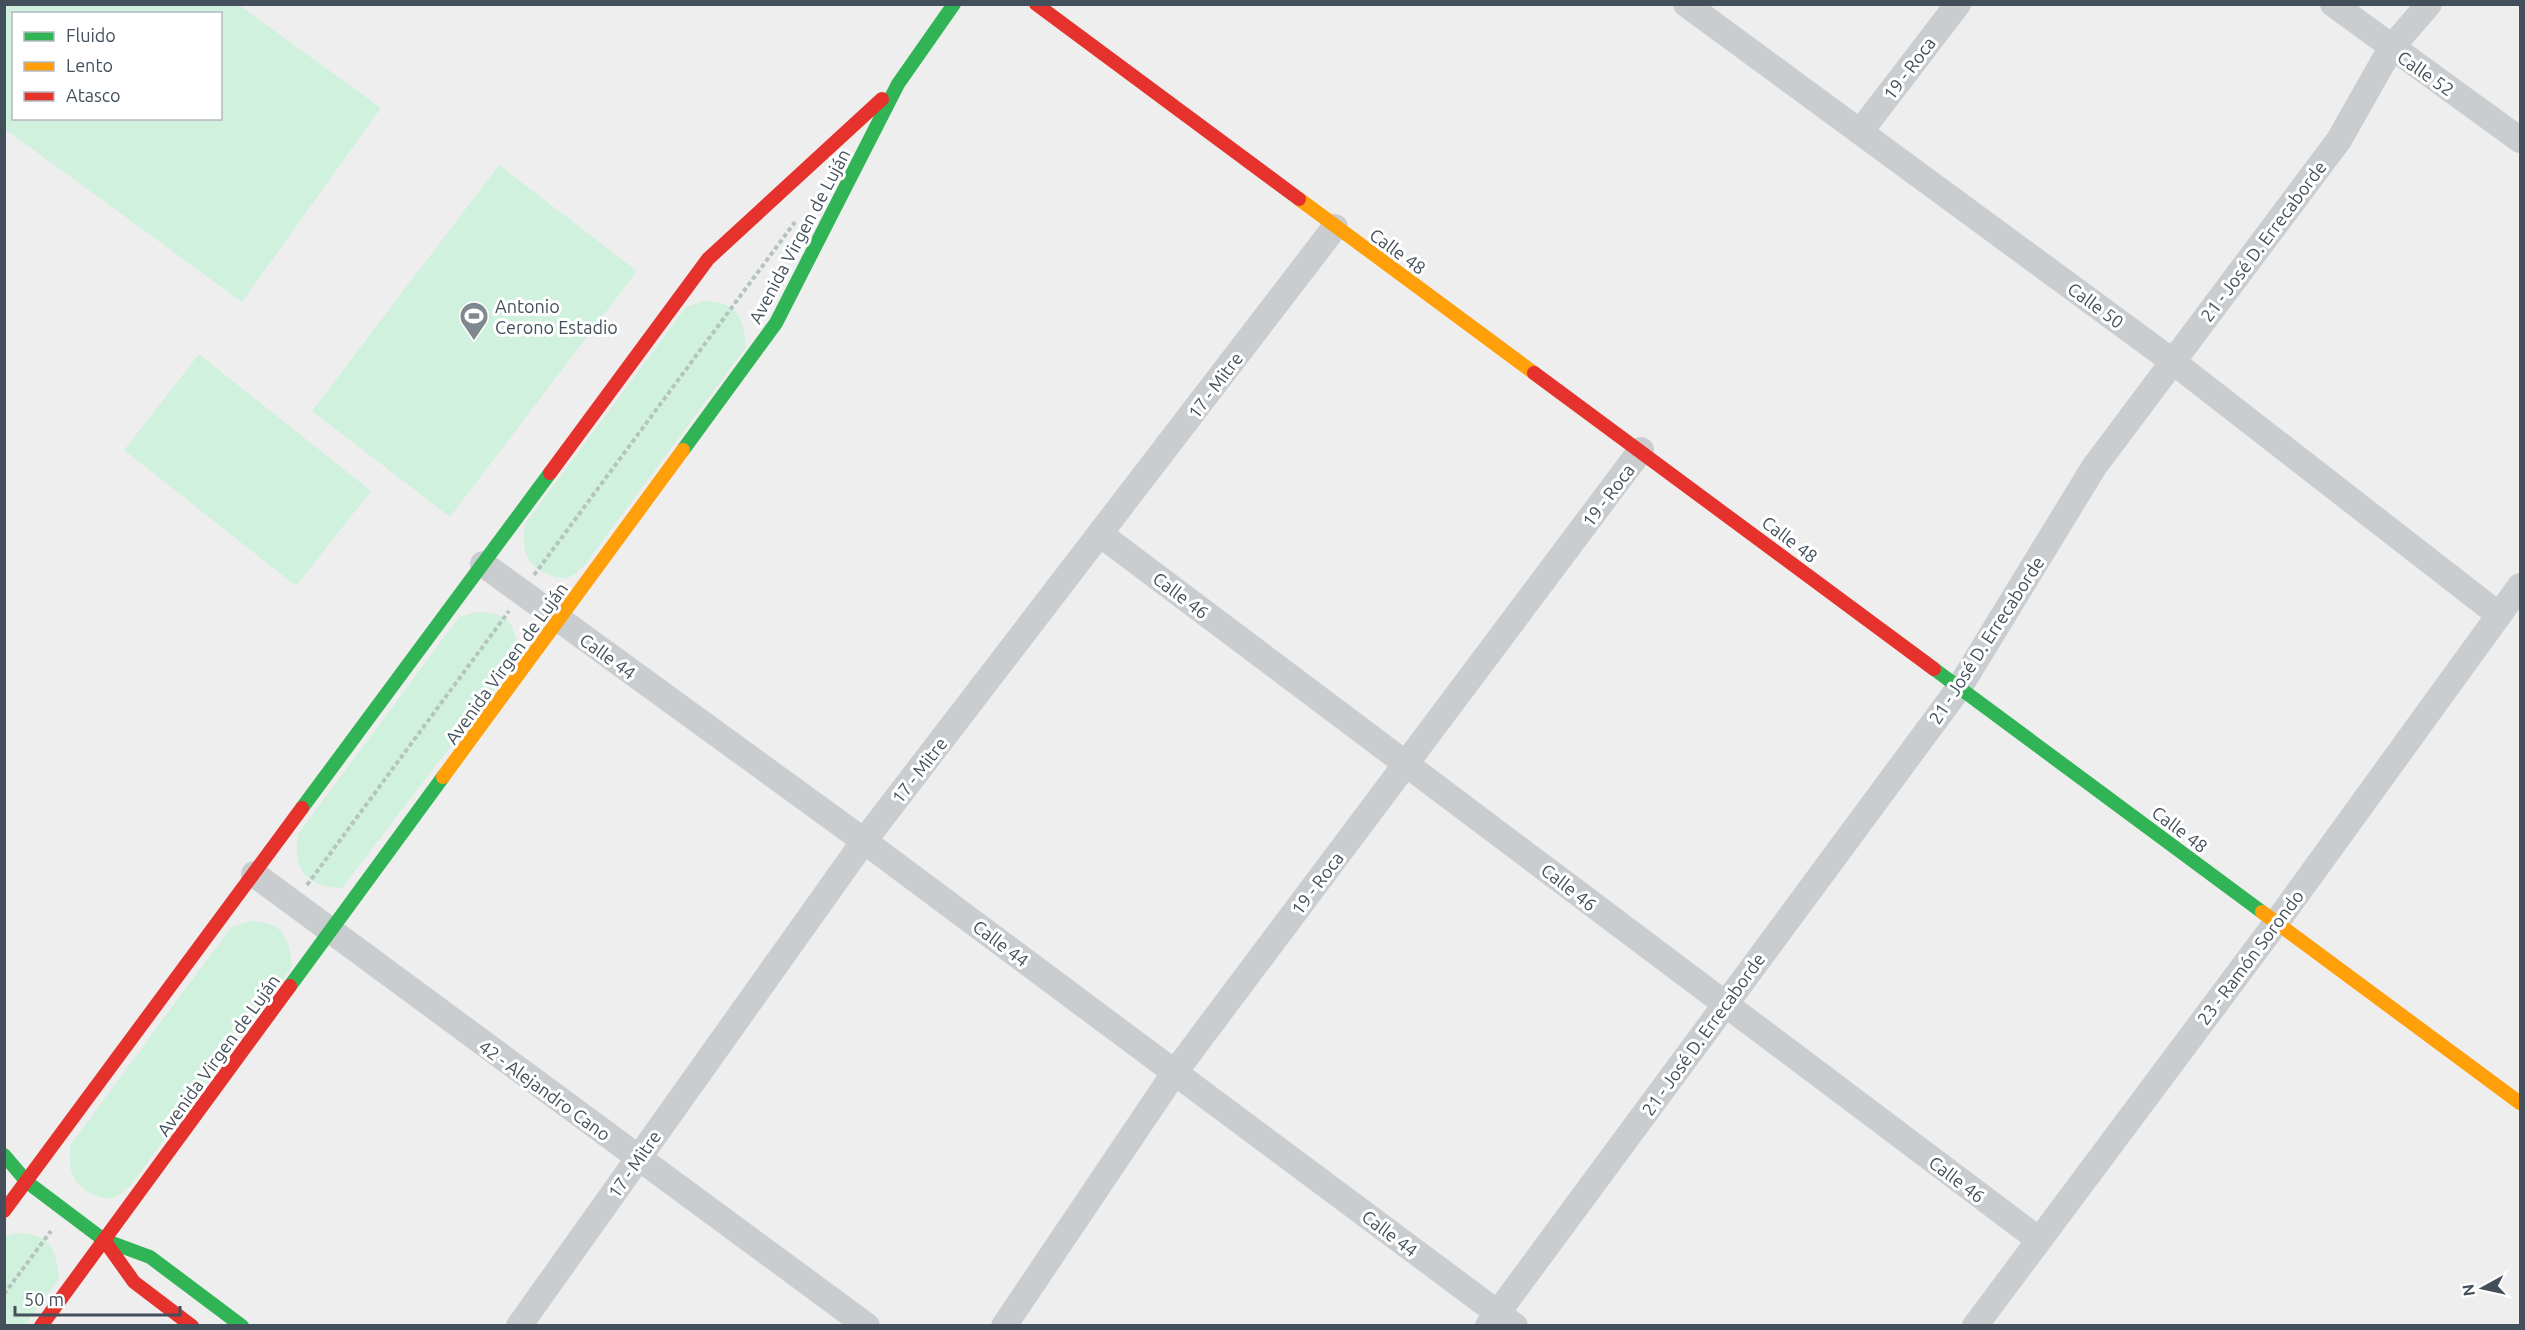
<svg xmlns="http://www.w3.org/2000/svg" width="2525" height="1330" viewBox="0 0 2525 1330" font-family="Ubuntu,sans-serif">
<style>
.green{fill:#d0f1dd;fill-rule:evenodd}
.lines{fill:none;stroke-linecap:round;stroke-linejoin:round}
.path{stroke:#b5c4c0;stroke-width:4;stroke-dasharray:4.5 3;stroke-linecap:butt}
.street{stroke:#cacdcf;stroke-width:26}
.fast{stroke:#30b455;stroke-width:14}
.slow{stroke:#ff9f0a;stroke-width:14}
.jam{stroke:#e5322d;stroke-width:14}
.labels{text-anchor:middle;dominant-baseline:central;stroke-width:6;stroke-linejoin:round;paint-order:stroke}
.street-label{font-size:18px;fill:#43505c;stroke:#fff}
.poi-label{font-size:18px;fill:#43505c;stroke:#fff;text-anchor:start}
</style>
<rect width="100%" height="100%" fill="#efeeee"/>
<g class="green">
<path d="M5,4L239,5L381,108L242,302L5,129ZM14,14H220V118H14Z"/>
<polygon points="499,165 637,271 450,517 312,411"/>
<path d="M704,301C738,302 743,316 746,347L584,566C579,570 573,576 568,578C562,579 554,577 549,575C525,566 521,547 525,524L686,307Z"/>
<polygon points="199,354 371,491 296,586 124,450"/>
<path d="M477,612C511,612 516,627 519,657L342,888C306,888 292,868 298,834L459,617Z"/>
<path d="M250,921C284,922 289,937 292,967L130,1186C125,1190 119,1196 114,1198C108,1199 100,1198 95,1195C71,1186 67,1167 71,1144L231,927Z"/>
<path d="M17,1233C51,1234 56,1249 59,1279L25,1325H5L4,1237Z"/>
</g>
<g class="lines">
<g class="path">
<polyline points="534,575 795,222"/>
<polyline points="307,885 509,611"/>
<polyline points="4,1294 51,1231"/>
</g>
<g class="street">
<polyline points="1686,4 2172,361 2499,615"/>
<polyline points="2333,4 2520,140"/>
<polyline points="1860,132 1958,4"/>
<path d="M1100,534C1414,767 1724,1006 2038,1239"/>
<polyline points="483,564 864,841 1515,1326"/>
<polyline points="254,874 867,1326"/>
<polyline points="519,1326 864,841 1335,227"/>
<polyline points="1004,1326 1175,1072 1641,450"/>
<polyline points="1488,1326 1959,688 2094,467 2339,140 2391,48 2429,4"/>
<polyline points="1975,1326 2276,923 2520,586"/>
</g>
<g class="fast">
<polyline points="683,450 776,323 898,84 954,4"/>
<polyline points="1934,669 2262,912"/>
<polyline points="302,808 550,473"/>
<polyline points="290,986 443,777"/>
<polyline points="4,1155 27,1182 104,1240 150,1257 242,1326"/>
</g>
<g class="slow">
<polyline points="1299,199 1534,373"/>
<polyline points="443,777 683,450"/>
<polyline points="2262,912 2520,1103"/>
</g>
<g class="jam">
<polyline points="1036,4 1299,199"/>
<polyline points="1534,373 1934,669"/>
<polyline points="550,473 708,259 882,99"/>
<polyline points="4,1211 302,808"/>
<polyline points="104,1240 134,1282 192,1326"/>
<polyline points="41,1326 290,986"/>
</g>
</g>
<defs>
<g id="stadium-pin" transform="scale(1.5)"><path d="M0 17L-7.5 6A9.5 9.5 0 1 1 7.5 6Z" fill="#7f878f" stroke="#fff"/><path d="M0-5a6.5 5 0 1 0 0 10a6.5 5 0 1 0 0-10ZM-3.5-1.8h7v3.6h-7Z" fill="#fff"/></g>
</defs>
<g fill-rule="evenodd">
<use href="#stadium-pin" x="474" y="316"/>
</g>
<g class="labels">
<g class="street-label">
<text transform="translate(1909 68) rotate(-53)">19 - Roca</text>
<text transform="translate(2426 73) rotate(35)">Calle 52</text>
<text transform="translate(799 236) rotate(-62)">Avenida Virgen de Luján</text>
<text transform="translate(2263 241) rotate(-53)">21 - José D. Errecaborde</text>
<text transform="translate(1398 251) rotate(36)">Calle 48</text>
<text transform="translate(2096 305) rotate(36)">Calle 50</text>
<text transform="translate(1215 385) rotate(-53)">17 - Mitre</text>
<text transform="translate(1608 495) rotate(-53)">19 - Roca</text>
<text transform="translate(1790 539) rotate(37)">Calle 48</text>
<text transform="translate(1181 595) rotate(37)">Calle 46</text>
<text transform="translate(1986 640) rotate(-57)">21 - José D. Errecaborde</text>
<text transform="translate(608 656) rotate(36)">Calle 44</text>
<text transform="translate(506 663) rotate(-54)">Avenida Virgen de Luján</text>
<text transform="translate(919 770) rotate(-52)">17 - Mitre</text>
<text transform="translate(2180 829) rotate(37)">Calle 48</text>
<text transform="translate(1317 883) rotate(-53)">19 - Roca</text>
<text transform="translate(1569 887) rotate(38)">Calle 46</text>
<text transform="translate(1001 943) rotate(37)">Calle 44</text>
<text transform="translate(2250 957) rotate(-53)">23 - Ramón Sorondo</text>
<text transform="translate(1703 1034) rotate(-54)">21 - José D. Errecaborde</text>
<text transform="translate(218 1055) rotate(-54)">Avenida Virgen de Luján</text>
<text transform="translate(545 1090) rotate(36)">42 - Alejandro Cano</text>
<text transform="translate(634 1164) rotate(-55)">17 - Mitre</text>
<text transform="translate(1957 1179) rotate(37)">Calle 46</text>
<text transform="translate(1390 1233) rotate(37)">Calle 44</text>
</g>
<g class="poi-label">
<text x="495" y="306">Antonio<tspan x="495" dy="21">Cerono Estadio</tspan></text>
</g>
</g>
<rect width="2525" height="1330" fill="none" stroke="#43505c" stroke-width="12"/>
<rect x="12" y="12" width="210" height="108" fill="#ffffff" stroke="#b4b9be" stroke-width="1.5"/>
<rect x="24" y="32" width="30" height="9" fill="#30b455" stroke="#b4b9be" stroke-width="1.5"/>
<text x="66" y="42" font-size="18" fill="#43505c">Fluido</text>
<rect x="24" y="62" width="30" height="9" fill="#ff9f0a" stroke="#b4b9be" stroke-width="1.5"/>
<text x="66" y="72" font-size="18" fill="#43505c">Lento</text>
<rect x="24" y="92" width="30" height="9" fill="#e5322d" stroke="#b4b9be" stroke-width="1.5"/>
<text x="66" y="102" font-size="18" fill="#43505c">Atasco</text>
<g transform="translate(2483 1288) rotate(262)" stroke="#ffffff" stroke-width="4.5" paint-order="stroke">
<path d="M0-4.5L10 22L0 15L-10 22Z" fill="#43505c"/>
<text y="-9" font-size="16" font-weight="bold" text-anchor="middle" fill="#43505c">N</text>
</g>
<path d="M15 1306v9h165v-9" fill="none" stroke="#43505c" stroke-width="3"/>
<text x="24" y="1306" font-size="18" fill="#43505c" stroke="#ffffff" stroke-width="4.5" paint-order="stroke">50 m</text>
</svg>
